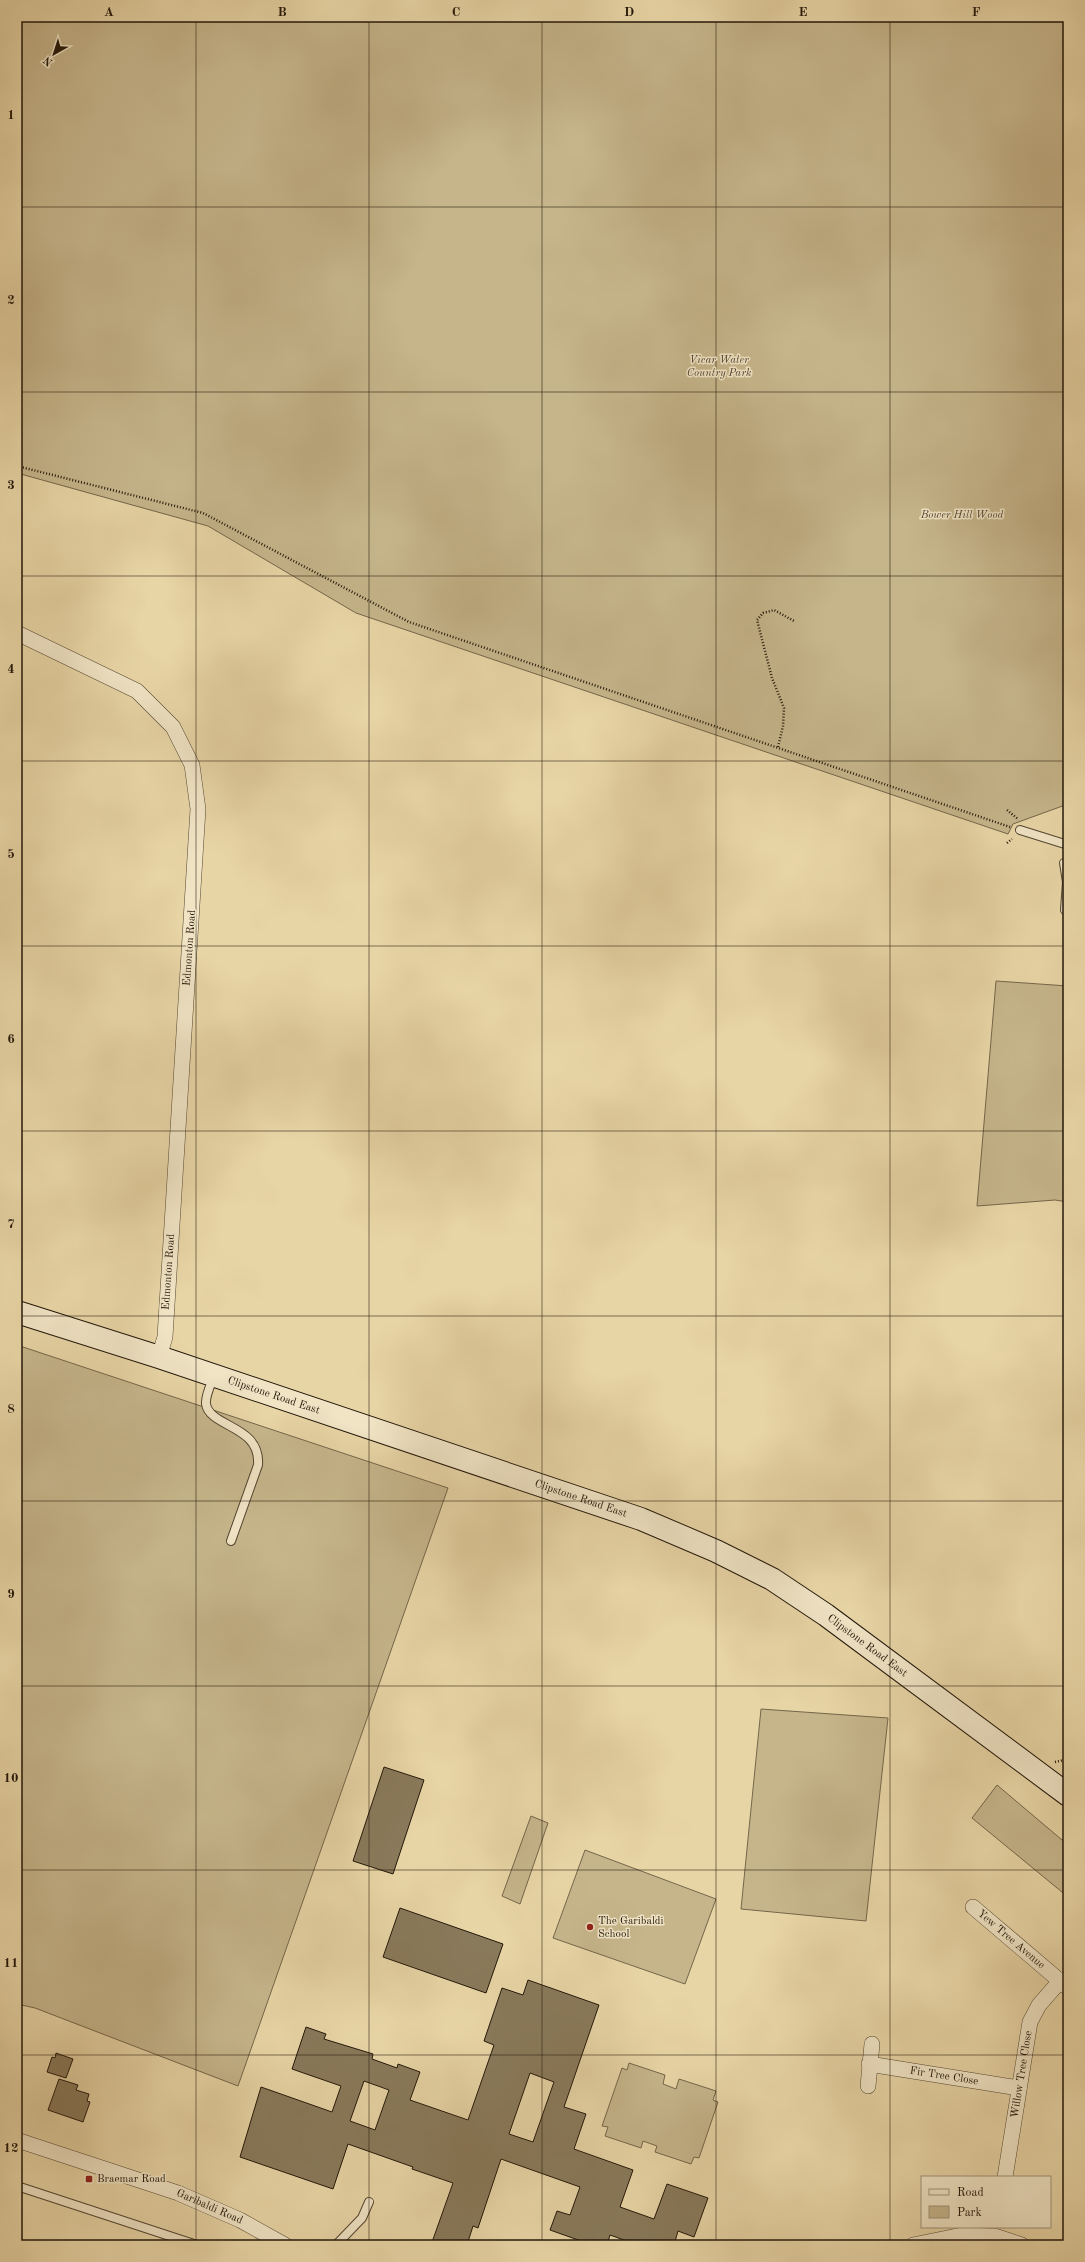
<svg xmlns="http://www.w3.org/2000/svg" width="1085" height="2262" viewBox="0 0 1085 2262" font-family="'Old Standard TT',serif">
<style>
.green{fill:#c6b58b;stroke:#74664a}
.building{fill:#897a5b;stroke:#22170a;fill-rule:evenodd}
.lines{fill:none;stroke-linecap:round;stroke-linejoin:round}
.service-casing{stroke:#544631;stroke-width:10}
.minor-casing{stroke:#544631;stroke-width:16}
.secondary-casing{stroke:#22170a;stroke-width:24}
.path{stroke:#22170a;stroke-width:2.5;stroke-dasharray:1 2;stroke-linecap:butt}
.service{stroke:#f0e4c5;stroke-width:8}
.minor{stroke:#f0e4c5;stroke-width:15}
.secondary{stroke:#f0e4c5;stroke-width:22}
.grid{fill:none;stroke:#22170a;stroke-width:1;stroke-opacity:0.55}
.poi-dot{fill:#8f2418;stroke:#f0e4c5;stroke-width:1.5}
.labels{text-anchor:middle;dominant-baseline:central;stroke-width:3;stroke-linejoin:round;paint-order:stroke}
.park-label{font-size:11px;font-style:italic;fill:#534631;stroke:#f0e4c5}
.street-label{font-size:11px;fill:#22170a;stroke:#f0e4c5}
.poi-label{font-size:11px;fill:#22170a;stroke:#f0e4c5;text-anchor:start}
.neatline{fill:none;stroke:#22170a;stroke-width:1.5}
.grid-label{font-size:13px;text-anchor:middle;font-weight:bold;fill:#22170a}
</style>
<rect width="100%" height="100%" fill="#e8d5a6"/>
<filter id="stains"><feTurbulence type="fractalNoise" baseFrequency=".005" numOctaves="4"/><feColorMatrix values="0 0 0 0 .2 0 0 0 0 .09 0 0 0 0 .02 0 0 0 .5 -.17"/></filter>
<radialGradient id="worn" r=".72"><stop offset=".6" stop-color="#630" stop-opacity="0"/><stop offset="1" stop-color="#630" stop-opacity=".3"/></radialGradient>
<g class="green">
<polygon points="17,17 1068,17 1068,804 1013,824 1008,834 356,613 208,526 17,473"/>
<polygon points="996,981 1068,986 1068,1202 1055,1200 977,1206"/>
<polygon points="17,1345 448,1488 238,2086 35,2008 17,2004"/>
<polygon points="761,1709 888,1718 866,1921 741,1909"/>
<polygon points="997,1785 1068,1845 1068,1897 972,1818"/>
<polygon points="531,1816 548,1823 520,1904 502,1896"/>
<polygon points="585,1850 716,1899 685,1984 553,1938"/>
<polygon points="629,2063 665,2075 663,2084 676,2089 679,2079 716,2091 713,2100 718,2102 699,2158 694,2157 691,2164 655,2152 657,2146 643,2141 641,2148 605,2136 608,2127 602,2126 622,2068 627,2070"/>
</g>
<g class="building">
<polygon points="384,1767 424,1780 393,1874 353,1861"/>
<polygon points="400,1908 503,1944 486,1993 383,1957"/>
<path d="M528,1980L599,2005L564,2107L586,2114L574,2149L633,2170L620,2207L654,2219L667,2184L708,2198L694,2237L678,2231L674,2245H638L610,2235L607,2245H579L581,2241L550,2230L557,2211L570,2215L580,2187L501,2159L478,2228L473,2226L467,2245H431L453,2183L412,2169L413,2167L348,2144L333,2189L240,2157L261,2087L332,2112L341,2086L292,2069L306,2027L326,2034L324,2039L373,2054L372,2059L397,2068L398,2064L420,2072L410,2100L468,2120L494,2045L484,2041L502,1988L523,1995ZM530,2073L554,2082L533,2142L509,2134ZM364,2081L389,2090L375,2130L350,2121Z"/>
<polygon points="56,2053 73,2059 66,2078 47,2072 52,2057 55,2058"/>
<polygon points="59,2079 78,2085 76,2090 89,2094 87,2101 90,2102 83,2122 48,2110"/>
</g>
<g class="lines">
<g class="service-casing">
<g id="service">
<polyline points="1020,830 1068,845"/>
<polyline points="1065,910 1067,882 1064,863 1068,863"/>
<path d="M214,1376C211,1384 205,1396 206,1404C210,1428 261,1425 258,1465L231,1541"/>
<polyline points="17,2186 197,2245"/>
<polyline points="336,2245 362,2218 369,2202"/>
</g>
</g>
<g class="minor-casing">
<g id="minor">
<polyline points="17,633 137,691 173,727 192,765 198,809 165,1337 159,1357"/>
<path id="s1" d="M973,1907L1067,1987"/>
<path id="s2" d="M869,2064L1019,2088"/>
<polyline points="868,2086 872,2044"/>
<path id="s3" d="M17,2140L178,2193L240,2220L285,2245"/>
<path id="s4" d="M1005,2177L1030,2022L1039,2005L1060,1981"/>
<polyline points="913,2245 962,2235 995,2236 1022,2245"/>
</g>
</g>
<g class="secondary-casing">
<g id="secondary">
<path id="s5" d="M17,1312L159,1357L641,1519L716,1551L772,1579L826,1615L1068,1795"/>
</g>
</g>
<g class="path">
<polyline points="17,466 203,513 409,622 1010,827"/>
<polyline points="778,747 783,726 784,708 772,678 757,620 763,613 774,610 794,621"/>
<polyline points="1007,810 1018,819"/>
<polyline points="1007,843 1012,839"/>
<polyline points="1055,1762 1068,1759"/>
</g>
<use href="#service" class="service"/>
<use href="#minor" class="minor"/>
<use href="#secondary" class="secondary"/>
</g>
<path class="grid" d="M196,17V2245M369,17V2245M542,17V2245M716,17V2245M890,17V2245M17,207H1068M17,392H1068M17,576H1068M17,761H1068M17,946H1068M17,1131H1068M17,1316H1068M17,1501H1068M17,1686H1068M17,1870H1068M17,2055H1068"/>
<g class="poi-dot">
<circle cx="590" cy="1927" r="4"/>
<rect x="85" y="2175" width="8" height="8" rx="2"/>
</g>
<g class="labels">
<g class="park-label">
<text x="719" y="360">Vicar Water<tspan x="719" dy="13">Country Park</tspan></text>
<text x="962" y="515">Bower Hill Wood</text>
</g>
<g class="street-label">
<text transform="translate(190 948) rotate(-86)">Edmonton Road</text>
<text transform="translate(169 1272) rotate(-86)">Edmonton Road</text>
<text stroke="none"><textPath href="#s5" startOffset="270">Clipstone Road East</textPath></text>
<text stroke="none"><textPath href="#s5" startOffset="594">Clipstone Road East</textPath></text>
<text stroke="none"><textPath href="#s5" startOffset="918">Clipstone Road East</textPath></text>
<text stroke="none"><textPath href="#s1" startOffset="50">Yew Tree Avenue</textPath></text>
<text stroke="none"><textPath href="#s4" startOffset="104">Willow Tree Close</textPath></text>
<text stroke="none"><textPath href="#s2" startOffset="76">Fir Tree Close</textPath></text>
<text stroke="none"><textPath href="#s3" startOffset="204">Garibaldi Road</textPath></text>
</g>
<g class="poi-label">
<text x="598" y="1921">The Garibaldi<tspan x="598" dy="13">School</tspan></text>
<text x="97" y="2179">Braemar Road</text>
</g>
</g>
<rect width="1085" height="2262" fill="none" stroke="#e8d5a6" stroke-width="44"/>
<rect x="921" y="2176" width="130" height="52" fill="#f0e4c5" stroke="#9e927a"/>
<rect x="929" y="2189" width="20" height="6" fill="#f0e4c5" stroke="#9e927a"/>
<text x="957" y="2196" font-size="12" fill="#22170a">Road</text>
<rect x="929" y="2206" width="20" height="12" fill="#c6b58b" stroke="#9e927a"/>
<text x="957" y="2216" font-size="12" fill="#22170a">Park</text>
<g transform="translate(54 54) rotate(219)" stroke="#f0e4c5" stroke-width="3" paint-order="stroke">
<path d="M0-3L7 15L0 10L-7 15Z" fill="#22170a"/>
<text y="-6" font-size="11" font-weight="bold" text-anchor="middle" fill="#22170a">N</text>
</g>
<rect x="22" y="22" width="1041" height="2218" class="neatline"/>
<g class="grid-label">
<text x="109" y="16">A</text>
<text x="282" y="16">B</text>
<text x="456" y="16">C</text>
<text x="629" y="16">D</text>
<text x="803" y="16">E</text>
<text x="976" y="16">F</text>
<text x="11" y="119">1</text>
<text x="11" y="304">2</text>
<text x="11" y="489">3</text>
<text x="11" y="673">4</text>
<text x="11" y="858">5</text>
<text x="11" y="1043">6</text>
<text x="11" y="1228">7</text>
<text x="11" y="1413">8</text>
<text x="11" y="1598">9</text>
<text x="11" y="1782">10</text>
<text x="11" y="1967">11</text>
<text x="11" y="2152">12</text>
</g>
<rect width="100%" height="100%" filter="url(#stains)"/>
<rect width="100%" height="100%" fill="url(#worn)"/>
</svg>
